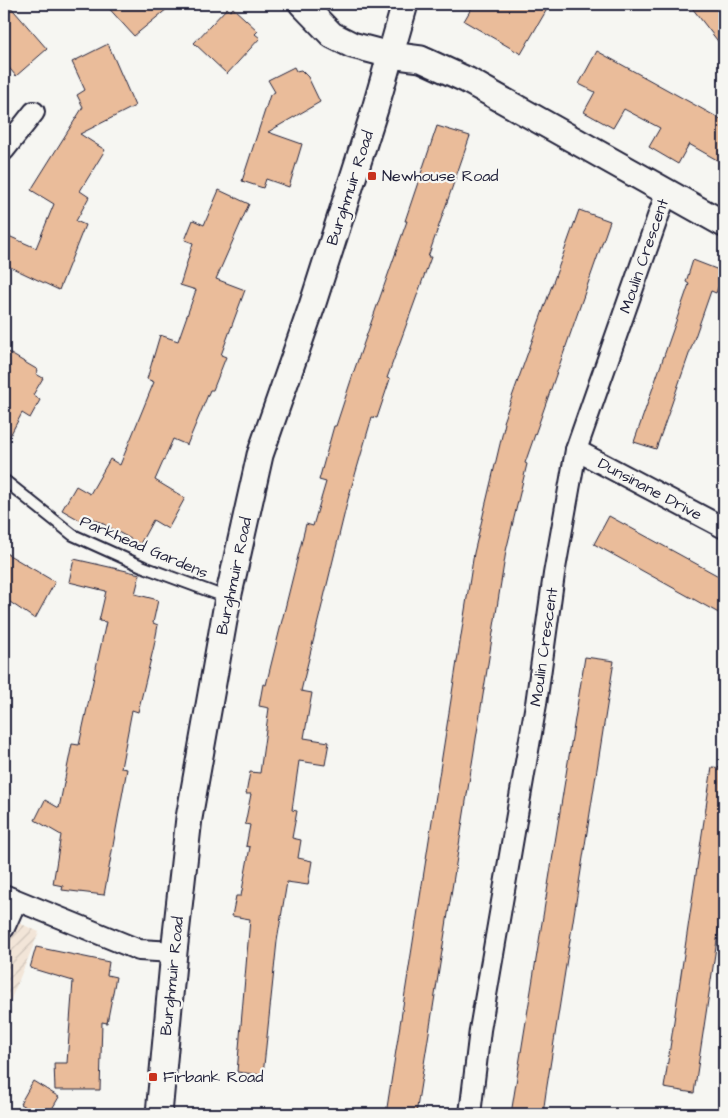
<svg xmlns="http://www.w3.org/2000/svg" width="728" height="1118" viewBox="0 0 728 1118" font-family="'Architects Daughter',sans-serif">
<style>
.industrial{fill:url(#industrial-furrows)}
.building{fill:#eabc9a;stroke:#22223b}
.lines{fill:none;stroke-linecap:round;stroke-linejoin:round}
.service-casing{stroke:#22223b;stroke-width:14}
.minor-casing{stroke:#22223b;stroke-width:24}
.tertiary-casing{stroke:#22223b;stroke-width:29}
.service{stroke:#f6f6f2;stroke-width:10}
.minor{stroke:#f6f6f2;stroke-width:20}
.tertiary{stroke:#f6f6f2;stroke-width:25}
.poi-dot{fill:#c8321e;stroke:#f6f6f2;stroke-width:2}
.labels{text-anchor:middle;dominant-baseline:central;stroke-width:4.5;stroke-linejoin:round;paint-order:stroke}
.poi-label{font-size:16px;fill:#22223b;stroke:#f6f6f2;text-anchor:start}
.street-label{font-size:16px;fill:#22223b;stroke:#f6f6f2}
</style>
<defs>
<pattern id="industrial-furrows" width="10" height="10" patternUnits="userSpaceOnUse" patternTransform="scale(1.25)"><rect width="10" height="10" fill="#f2e5d8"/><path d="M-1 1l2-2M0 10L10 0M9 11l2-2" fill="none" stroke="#cfc4ba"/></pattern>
</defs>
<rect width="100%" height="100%" fill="#f6f6f2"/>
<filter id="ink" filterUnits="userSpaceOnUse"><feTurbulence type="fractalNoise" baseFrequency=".02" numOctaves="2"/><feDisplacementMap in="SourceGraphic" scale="10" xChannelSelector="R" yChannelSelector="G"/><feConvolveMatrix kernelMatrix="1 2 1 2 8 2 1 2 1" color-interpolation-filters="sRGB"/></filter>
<g filter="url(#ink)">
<polygon class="industrial" points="17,922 39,932 8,1006 4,1005 4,954"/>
<g class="building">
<polygon points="4,4 8,4 47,49 16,76 4,62"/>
<polygon points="105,4 173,4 134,36"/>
<polygon points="474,4 550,4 521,54 464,21"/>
<polygon points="689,4 724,4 724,49"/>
<polygon points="227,8 230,11 233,8 258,31 255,34 260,38 227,74 194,43"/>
<polygon points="108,44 135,106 80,134 105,150 80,191 89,197 76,221 85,225 59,290 4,264 4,234 36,248 54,204 31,190 83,107 77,95 85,90 72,62"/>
<polygon points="597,51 724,121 724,164 689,144 678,164 649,147 660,128 624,109 613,128 584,112 595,92 579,84"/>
<polygon points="294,67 296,71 301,70 308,77 320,102 268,132 302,144 289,187 266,179 263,188 242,181 270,95 275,92 268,80"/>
<polygon points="437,126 470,136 428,257 431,257 387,378 390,379 377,418 372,417 348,499 301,691 312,693 304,738 329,742 325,765 299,761 292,810 297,811 292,838 301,840 298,858 312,861 308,885 287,882 277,941 263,1075 237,1072 250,919 232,916 236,896 241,896 250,847 246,846 250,825 245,824 251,794 246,794 250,772 260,773 269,708 259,706 263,684 266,685 306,524 313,526 326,482 319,480 334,426 336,426 355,368 407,221 405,221"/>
<polygon points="219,190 249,204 216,279 245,290 221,355 226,357 213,390 210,390 187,445 173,439 155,480 185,498 168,529 153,520 140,544 87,515 83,522 62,510 76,486 90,494 110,459 120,465 154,382 147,379 160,335 178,341 196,290 180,285 193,243 185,240 193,220 204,225"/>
<polygon points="579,210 610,221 525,463 527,464 506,551 416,1114 386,1114 474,553 505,423 503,422"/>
<polygon points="693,260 724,272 716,293 711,291 656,449 634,442 689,284 686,282"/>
<polygon points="4,350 38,370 36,374 43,378 33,395 40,400 30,418 22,413 4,447"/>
<polygon points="609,516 724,579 724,616 594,544"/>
<polygon points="4,552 55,582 35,619 4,598"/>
<polygon points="74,559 140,574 135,594 158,600 153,623 158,625 154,646 138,712 132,710 121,768 127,769 104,895 62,890 63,886 53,884 61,835 35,820 45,800 59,808 72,744 79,745 106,622 99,621 106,591 69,582"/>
<polygon points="585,657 614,661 546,1092 543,1114 511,1114"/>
<polygon points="712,767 724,768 724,894 694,1093 664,1088"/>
<polygon points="36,947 109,962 107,975 116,977 107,1023 102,1022 100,1090 55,1090 54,1063 67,1063 73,981 30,968"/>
<polygon points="33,1081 59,1097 49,1114 37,1114 20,1104"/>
</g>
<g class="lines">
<g class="service-casing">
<polyline id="service" points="4,480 73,535 144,567 228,598"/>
</g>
<g class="minor-casing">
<g id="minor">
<polyline points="4,150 34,112"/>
<polyline points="576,450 724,528"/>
<polyline points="4,895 139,950 174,952"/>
<polyline points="4,928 16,901"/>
<polyline points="470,1114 480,1030 536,704 554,574 576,450 667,191"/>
</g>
</g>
<g class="tertiary-casing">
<g id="tertiary">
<polyline points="302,4 332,35 352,45 390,55 421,59 467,80 724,224"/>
<polyline points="159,1114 174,952 189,818 228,598 260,455 312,306 375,109 405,4"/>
</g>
</g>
<use href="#service" class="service"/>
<use href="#minor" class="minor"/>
<use href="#tertiary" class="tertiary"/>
</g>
</g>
<g class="poi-dot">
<rect x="367" y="171" width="10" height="10" rx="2.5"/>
<rect x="148" y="1072" width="10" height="10" rx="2.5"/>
</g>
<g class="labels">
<g class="poi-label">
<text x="382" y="176">Newhouse Road</text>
<text x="163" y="1077">Firbank Road</text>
</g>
<g class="street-label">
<text transform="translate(350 188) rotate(-72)">Burghmuir Road</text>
<text transform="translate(644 256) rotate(-71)">Moulin Crescent</text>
<text transform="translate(650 489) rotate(28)">Dunsinane Drive</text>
<text transform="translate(144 547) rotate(23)">Parkhead Gardens</text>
<text transform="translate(234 576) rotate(-78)">Burghmuir Road</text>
<text transform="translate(544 647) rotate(-82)">Moulin Crescent</text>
<text transform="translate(172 976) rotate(-84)">Burghmuir Road</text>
</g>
</g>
<rect width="728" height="1118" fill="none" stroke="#f6f6f2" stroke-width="20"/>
<rect x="10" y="10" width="708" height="1098" fill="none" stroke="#22223b" stroke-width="2" filter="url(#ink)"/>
</svg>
